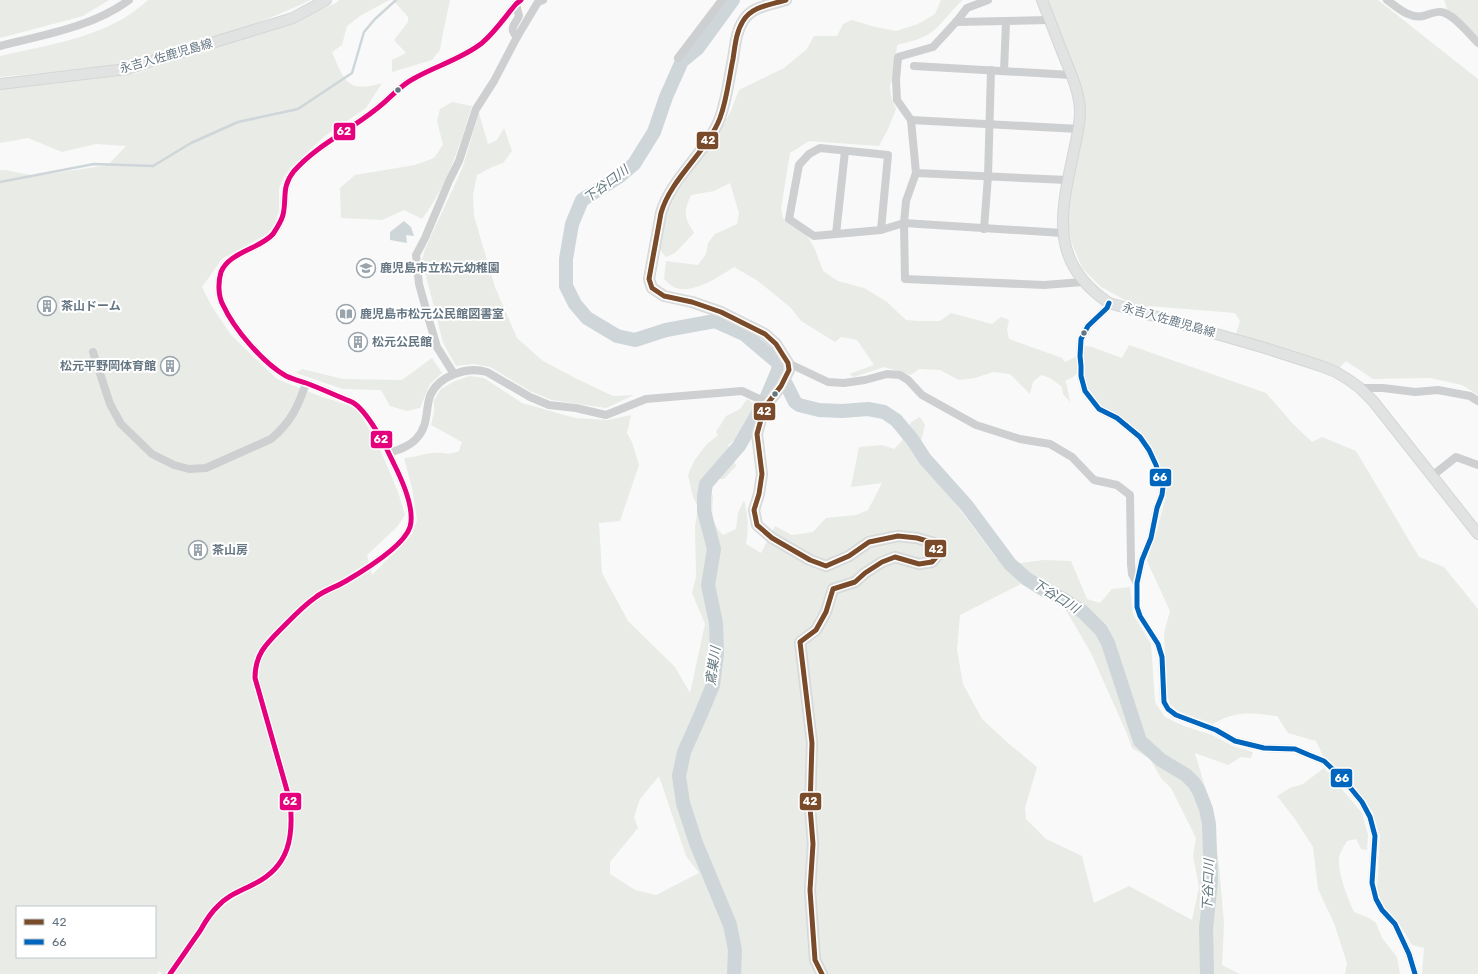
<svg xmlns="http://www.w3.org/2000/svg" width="1478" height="974" viewBox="0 0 1478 974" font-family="Rubik,'Noto Sans JP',sans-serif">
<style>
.green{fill:#e8ebe6;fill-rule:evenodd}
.water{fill:#ced6d9}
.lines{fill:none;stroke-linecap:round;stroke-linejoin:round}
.stream{stroke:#ced6d9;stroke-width:2.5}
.river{stroke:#ced6d9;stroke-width:14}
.major-casing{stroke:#d5d6d7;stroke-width:12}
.minor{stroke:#cecfd0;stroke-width:8}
.major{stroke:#e1e2e2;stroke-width:10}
.bus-1-casing{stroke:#fff;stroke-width:8}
.bus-2-casing{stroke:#fff;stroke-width:8}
.bus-3-casing{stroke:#fff;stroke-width:8}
.bus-1{stroke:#7a4b2a;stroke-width:5}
.bus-2{stroke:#0065bd;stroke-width:5}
.bus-3{stroke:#e5007d;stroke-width:5}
.bus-dot{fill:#657683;stroke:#fff;stroke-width:1.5}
.labels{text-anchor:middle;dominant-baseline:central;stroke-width:4;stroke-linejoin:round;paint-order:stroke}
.street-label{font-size:12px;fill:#657683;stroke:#fff}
.poi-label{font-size:12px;font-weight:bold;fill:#657683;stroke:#fff;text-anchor:start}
.water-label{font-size:13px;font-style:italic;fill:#60757c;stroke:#fff}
.line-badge{stroke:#fff;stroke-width:1.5}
.badge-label{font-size:11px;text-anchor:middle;font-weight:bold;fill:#fff}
</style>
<rect width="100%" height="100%" fill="#f9f9f9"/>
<g class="green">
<polygon points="0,0 109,0 83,16 0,38"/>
<path d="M148,0H310L300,5L244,29L122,65L0,77V56C51,44 109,37 148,0Z"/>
<path d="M339,0H389L360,16L347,26L342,45L332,52C344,80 347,94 382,83L366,108L325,136L291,167L284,177L279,189V210L275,223L267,234L222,259L202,287L211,305L231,335L277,379L322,397L333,400L357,409L378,444L398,492L405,515L397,527L367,555L372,575L412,534L417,520L412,488L404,458C414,458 424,453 433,453C445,452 445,456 459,451L462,442L431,425L434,412V400L441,389L455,381L470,376L484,378L522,403L575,418L608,420L631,415L627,433L632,442L639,465L620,521L599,523L602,573L628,621L675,667L690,693L705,624L692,593L696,577L695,527L698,507L693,497L688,475L694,461L706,445L718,435L716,432L726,416L740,409L747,399L756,405L737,438L728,445L736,466L724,479H700L713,496C712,513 710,522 723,535L736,529L738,513L744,500C748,515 749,528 746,544L761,553L775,526L792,535L813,532L826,518L856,515L868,510L882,483L851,487L859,447L882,445L894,449L901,442L911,422L920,417L925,425L921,441L938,483L958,507L997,559L1021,563L1044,560L1071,561L1087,599L1100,603L1112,589L1130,587L1133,614L1151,644L1155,702L1165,717L1184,726L1212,735L1233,746L1253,752L1251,758L1241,757L1228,765L1195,753L1211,807L1219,866L1224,923L1222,965L1240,974H162L159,971L157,974H0V170H5L36,176L108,165L126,146L96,144L62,152L28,138L0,143V88L134,74L279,27L336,3ZM1021,584L1063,605L1091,653L1127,734L1132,748L1150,759L1161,778L1171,788L1196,838L1193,856L1199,887L1192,920L1129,886L1094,903L1082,856L1046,839L1026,819L1025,808L1037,767L1008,743L982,719L963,684L957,650L960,615ZM659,776L686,856L699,873L656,895L635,890L610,874V862L638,828L634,817L640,799ZM17,907H155V957H17Z"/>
<polygon points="393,0 450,0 443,33 440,50 432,60 392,72 392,60 406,53 394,40 408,22 408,17"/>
<path d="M941,0H963C952,9 944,22 933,31C923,39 909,42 897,45L894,75L890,86L891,96L896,109L889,127L879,146L809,141L790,153L781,209L783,218L803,229L814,247L823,271L838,281L864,288L887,302L906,320L918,321H940L951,313L992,324L1001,317L1009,320L1007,330L1009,339L1062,358L1065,362L1077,356L1079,372L1073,377L1065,381L1067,386L1070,402L1063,394L1062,387L1050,378L1041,375L1033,382L1030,394L1010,374L993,372L975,378L959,380L940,370L919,369L911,375L884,367L854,377L849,374L874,365L857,340L841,337L835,342L801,321L791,308L758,281L734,267C720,276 694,294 676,288C672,287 667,282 664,279L666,261L698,265L706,254L708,243L715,234L737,224L739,213L730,183L714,191L691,195C683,214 684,216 694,233L675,253L666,257L660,250L666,212L676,194L710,145L730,113L739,90L784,68L807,49L814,36H837L843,24L852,20L875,27L896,31L918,24L935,14Z"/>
<polygon points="1047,0 1378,0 1478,79 1478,395 1462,385 1430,378 1373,379 1346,361 1339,368 1236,334 1240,321 1235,313 1149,306 1143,310 1101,287 1082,268 1071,241 1067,218 1072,178 1085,113"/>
<polygon points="1444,0 1478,0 1478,40 1447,9"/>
<path d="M452,102L472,106C460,145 447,186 422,219L404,210L382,220L341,218L340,188L355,175L415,165L434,158L443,145L437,121L440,109Z"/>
<polygon points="479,113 488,144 497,140 504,128 512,151 503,163 492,167 477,175 473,195 474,216 495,287 517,338 543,361 579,380 613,396 634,395 606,408 552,400 530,391 490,367 473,364 456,366 443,343 422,260 425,249 462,169"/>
<path d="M1129,345L1266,393L1293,424L1312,442L1322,437L1356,451L1419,557L1444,567L1478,609V974H1422L1424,948L1412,945L1397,920L1385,909L1377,890L1380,836L1373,812L1346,776L1323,756L1316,741L1288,733L1277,716C1252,713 1236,710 1213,724L1178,711L1170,704L1167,694L1164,633L1170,611L1147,561L1157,531L1166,496L1164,476L1151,446L1139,432L1101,406L1088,389L1084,376V346L1092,347L1122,358Z"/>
<polygon points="432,358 442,373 430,384 420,408 407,411 390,406 381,390 343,389 296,373 302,369 343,379 402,380"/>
<path d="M1324,768L1362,813L1368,835L1367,850L1361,849L1356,839L1347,841C1344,846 1339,854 1339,859C1338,874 1348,899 1354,912L1369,918L1376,923L1382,938L1397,957L1400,974H1345L1347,963L1334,923L1318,889L1313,847L1295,819L1277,796L1290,788L1303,784Z"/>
</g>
<polygon class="water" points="404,221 411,227 414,236 406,235 407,243 390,240 390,232"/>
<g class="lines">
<polyline class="stream" points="0,182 94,164 153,166 191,143 238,122 298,109 352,73 364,32 375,19 396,0"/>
<g class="river">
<polyline points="733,0 698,48 682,61 666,97 654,132 634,164 620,176 582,200 572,224 566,259 566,286 575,304 587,318 617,336 635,340 666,330 715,321 744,334 777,362 779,368 765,401 739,446 706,484 704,497 704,511 714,549 708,585 716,623 717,654 713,685 701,714 684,752 679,776 683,803 696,843 730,925 735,950 734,974"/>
<polyline points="786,384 795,402 799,405 819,410 842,411 868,409 884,412 896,420 912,439 925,459 967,506 1010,564 1027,579 1041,588 1061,598 1083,612 1101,630 1108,643 1140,741 1161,760 1186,775 1194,783 1199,791 1206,809 1209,824 1211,881 1206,928 1207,974"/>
</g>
<g class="major-casing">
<g id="major">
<path d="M786,0C770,5 752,6 743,21C736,32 735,46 733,59C729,78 727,99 720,118C707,152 671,178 661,213L649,279L652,288L664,296L692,302L721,312L765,334L776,344L788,363L789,370L781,386L768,403L762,416L757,434L762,474L759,494L754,510L757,525L772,538L810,560L826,566L849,556L869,542L898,536L917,538L934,543L938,555L932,562L919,564L895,557L882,562L865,573L855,582L833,589L826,612L816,630L800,642L812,743L810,807L813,844L810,890L815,960L822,974"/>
<path d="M1042,0C1049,18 1056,36 1063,54C1070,72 1080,92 1080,112C1080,128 1075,144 1072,160C1059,219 1052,265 1109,303L1265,348L1321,366L1336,372L1349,380L1360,388L1373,401L1478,534"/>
<polyline points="0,84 127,69 293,18 326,0"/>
</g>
</g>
<g class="minor">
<polyline points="988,0 967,8 956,22 933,47 898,57 896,80 897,100 911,120 916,173 906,201 904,223 905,279 1044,285 1083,282"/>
<path d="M1387,0C1397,7 1409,19 1423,16C1428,15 1435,11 1441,12C1453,13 1469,34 1478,43"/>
<path d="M516,4L519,16C515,25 508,28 517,37"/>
<polyline points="956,22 1049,20"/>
<path d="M0,46C43,35 93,27 129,0"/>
<polyline points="678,58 722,0"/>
<polyline points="914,66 1071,75"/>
<polyline points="1004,71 1006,22"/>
<polyline points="911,120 1079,129"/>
<polygon points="820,148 888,155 881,230 814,236 789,219 799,165 809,154"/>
<polyline points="916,173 1067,180"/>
<polyline points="984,229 988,176 991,70"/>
<polyline points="881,230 904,223 1063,233"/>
<polyline points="836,234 845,151"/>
<polyline points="1109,303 1107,308 1088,326 1081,339 1080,356 1081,366 1081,376 1085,391 1099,409 1117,418 1140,437 1149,450 1156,465 1163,487 1162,495 1157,508 1151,538 1142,560 1137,583 1137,607 1140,616 1158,644 1162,657 1164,702 1168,709 1176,715 1216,730 1235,741 1264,748 1295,749 1309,755 1324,761 1344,780 1362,802 1370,817 1375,836 1372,883 1376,899 1382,910 1395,924 1409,954 1415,974"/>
<path d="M93,352L110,404L121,424L152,454L174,465L189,469L206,468L271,439C291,422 298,407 306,383"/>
<polyline points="788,363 828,382 844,383 865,380 887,374 900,375 908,380 922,395 976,425 1020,439 1050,444 1072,457 1094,480 1117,485 1130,495 1131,564 1132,574 1137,583"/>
<polyline points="454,374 437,347 429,320 419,284 416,255 425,238 449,181 459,161 476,109 494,81 517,37 538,2 543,0"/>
<polyline points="1360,388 1383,388 1415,392 1438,390 1470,396 1478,401"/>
<path d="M389,453C398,450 410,446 416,439C429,426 425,411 430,396C438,376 467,366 487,372L530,397L549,405L576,408L606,415L646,399L742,391L768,403"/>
<polyline points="1432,476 1456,457 1478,465"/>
<path d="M170,974C180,960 190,945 200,931C205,922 210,913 218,906C228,895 241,891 254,884C289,867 294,837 290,801L255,678C255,655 265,645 281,629C292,618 303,606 316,597C325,590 336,587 346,581C363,571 404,546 410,527C415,510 402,480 394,464C387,448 367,410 352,402C337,396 322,389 306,383C300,381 292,379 286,376C263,363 234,329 223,305C218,296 218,282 221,272C229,252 260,249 273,234C277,228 281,222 283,215C287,198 281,187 294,171C317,145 349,131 375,110C389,100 398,87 413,79C435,66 462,59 482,43C495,32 505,17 516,4L521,0"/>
</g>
<use href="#major" class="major"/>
<g class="bus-1-casing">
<path id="bus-1" d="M786,0C770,5 752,6 743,21C736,32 735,46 733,59C729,78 727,99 720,118C707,152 671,178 661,213L649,279L652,288L664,296L692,302L721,312L765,334L776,344L788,363L789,370L781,386L768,403L762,416L757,434L762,474L759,494L754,510L757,525L772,538L810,560L826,566L849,556L869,542L898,536L917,538L934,543L938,555L932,562L919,564L895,557L882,562L865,573L855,582L833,589L826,612L816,630L800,642L812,743L810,807L813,844L810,890L815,960L822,974"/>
</g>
<g class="bus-2-casing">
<polyline id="bus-2" points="1109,303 1107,308 1088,326 1081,339 1080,356 1081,366 1081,376 1085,391 1099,409 1117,418 1140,437 1149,450 1156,465 1163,487 1162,495 1157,508 1151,538 1142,560 1137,583 1137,607 1140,616 1158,644 1162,657 1164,702 1168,709 1176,715 1216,730 1235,741 1264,748 1295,749 1309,755 1324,761 1344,780 1362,802 1370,817 1375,836 1372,883 1376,899 1382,910 1395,924 1409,954 1415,974"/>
</g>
<g class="bus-3-casing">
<path id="bus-3" d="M170,974C180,960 190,945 200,931C205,922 210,913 218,906C228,895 241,891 254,884C289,867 294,837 290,801L255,678C255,655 265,645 281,629C292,618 303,606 316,597C325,590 336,587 346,581C363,571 404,546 410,527C415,510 402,480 394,464C387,448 367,410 352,402C337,396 322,389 306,383C300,381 292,379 286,376C263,363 234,329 223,305C218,296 218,282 221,272C229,252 260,249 273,234C277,228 281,222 283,215C287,198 281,187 294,171C317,145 349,131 375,110C389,100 398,87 413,79C435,66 462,59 482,43C495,32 505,17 516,4L521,0"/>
</g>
<use href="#bus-1" class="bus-1"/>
<use href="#bus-2" class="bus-2"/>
<use href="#bus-3" class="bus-3"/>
</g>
<defs>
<g id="school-ring" transform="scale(1)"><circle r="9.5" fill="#fff" stroke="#99a4ac" stroke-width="1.5"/><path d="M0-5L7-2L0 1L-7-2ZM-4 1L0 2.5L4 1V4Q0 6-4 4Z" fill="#99a4ac"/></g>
<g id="building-ring" transform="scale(1)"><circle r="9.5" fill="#fff" stroke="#99a4ac" stroke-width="1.5"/><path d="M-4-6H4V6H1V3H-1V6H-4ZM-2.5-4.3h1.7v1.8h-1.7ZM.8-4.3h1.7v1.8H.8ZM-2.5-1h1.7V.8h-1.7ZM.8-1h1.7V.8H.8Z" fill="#99a4ac"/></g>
<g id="library-ring" transform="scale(1)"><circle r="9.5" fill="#fff" stroke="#99a4ac" stroke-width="1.5"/><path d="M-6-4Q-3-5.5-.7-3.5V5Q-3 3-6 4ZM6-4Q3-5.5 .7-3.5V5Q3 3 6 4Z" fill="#99a4ac"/></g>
</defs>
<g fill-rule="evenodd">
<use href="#school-ring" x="366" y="268"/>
<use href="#building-ring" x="47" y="306"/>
<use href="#library-ring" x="346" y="314"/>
<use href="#building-ring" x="358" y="342"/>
<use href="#building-ring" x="170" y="366"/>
<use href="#building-ring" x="198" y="550"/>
</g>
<g class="bus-dot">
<circle cx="398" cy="90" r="3.5"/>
<circle cx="1084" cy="333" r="3.5"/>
<circle cx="775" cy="394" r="3.5"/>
</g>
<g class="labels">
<g class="street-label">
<text transform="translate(166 56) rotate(-16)">永吉入佐鹿児島線</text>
<text transform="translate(1169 320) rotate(16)">永吉入佐鹿児島線</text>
</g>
<g class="poi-label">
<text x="380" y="268">鹿児島市立松元幼稚園</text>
<text x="61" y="306">茶山ドーム</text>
<text x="360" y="314">鹿児島市松元公民館図書室</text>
<text x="372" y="342">松元公民館</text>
<text x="156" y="366" text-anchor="end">松元平野岡体育館</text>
<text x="212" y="550">茶山房</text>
</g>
<g class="water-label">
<text transform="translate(606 184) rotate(-37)">下谷口川</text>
<text transform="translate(1056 596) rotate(32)">下谷口川</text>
<text transform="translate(713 666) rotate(-82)">鳶巣川</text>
<text transform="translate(1208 885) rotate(-88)">下谷口川</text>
</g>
</g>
<g class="line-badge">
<rect x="333" y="122" width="23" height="19" rx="4" fill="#e5007d"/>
<rect x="696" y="131" width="23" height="19" rx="4" fill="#7a4b2a"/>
<rect x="753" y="402" width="23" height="19" rx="4" fill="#7a4b2a"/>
<rect x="370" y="430" width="23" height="19" rx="4" fill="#e5007d"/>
<rect x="1149" y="468" width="23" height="19" rx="4" fill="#0065bd"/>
<rect x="924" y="539" width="23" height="19" rx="4" fill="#7a4b2a"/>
<rect x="1330" y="768" width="23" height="20" rx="4" fill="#0065bd"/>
<rect x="799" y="792" width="23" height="19" rx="4" fill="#7a4b2a"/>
<rect x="279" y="792" width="23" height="19" rx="4" fill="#e5007d"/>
</g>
<g class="badge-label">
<text x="344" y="135">62</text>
<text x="708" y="144">42</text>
<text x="764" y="415">42</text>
<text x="381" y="443">62</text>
<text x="1160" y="481">66</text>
<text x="936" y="553">42</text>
<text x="1342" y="782">66</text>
<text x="810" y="805">42</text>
<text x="290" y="805">62</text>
</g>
<rect x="16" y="906" width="140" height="52" fill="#ffffff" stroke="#c1c8cd"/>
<rect x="24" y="919" width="20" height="6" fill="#7a4b2a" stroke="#c1c8cd"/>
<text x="52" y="926" font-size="12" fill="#657683">42</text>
<rect x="24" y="939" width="20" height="6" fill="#0065bd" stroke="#c1c8cd"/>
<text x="52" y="946" font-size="12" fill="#657683">66</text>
</svg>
